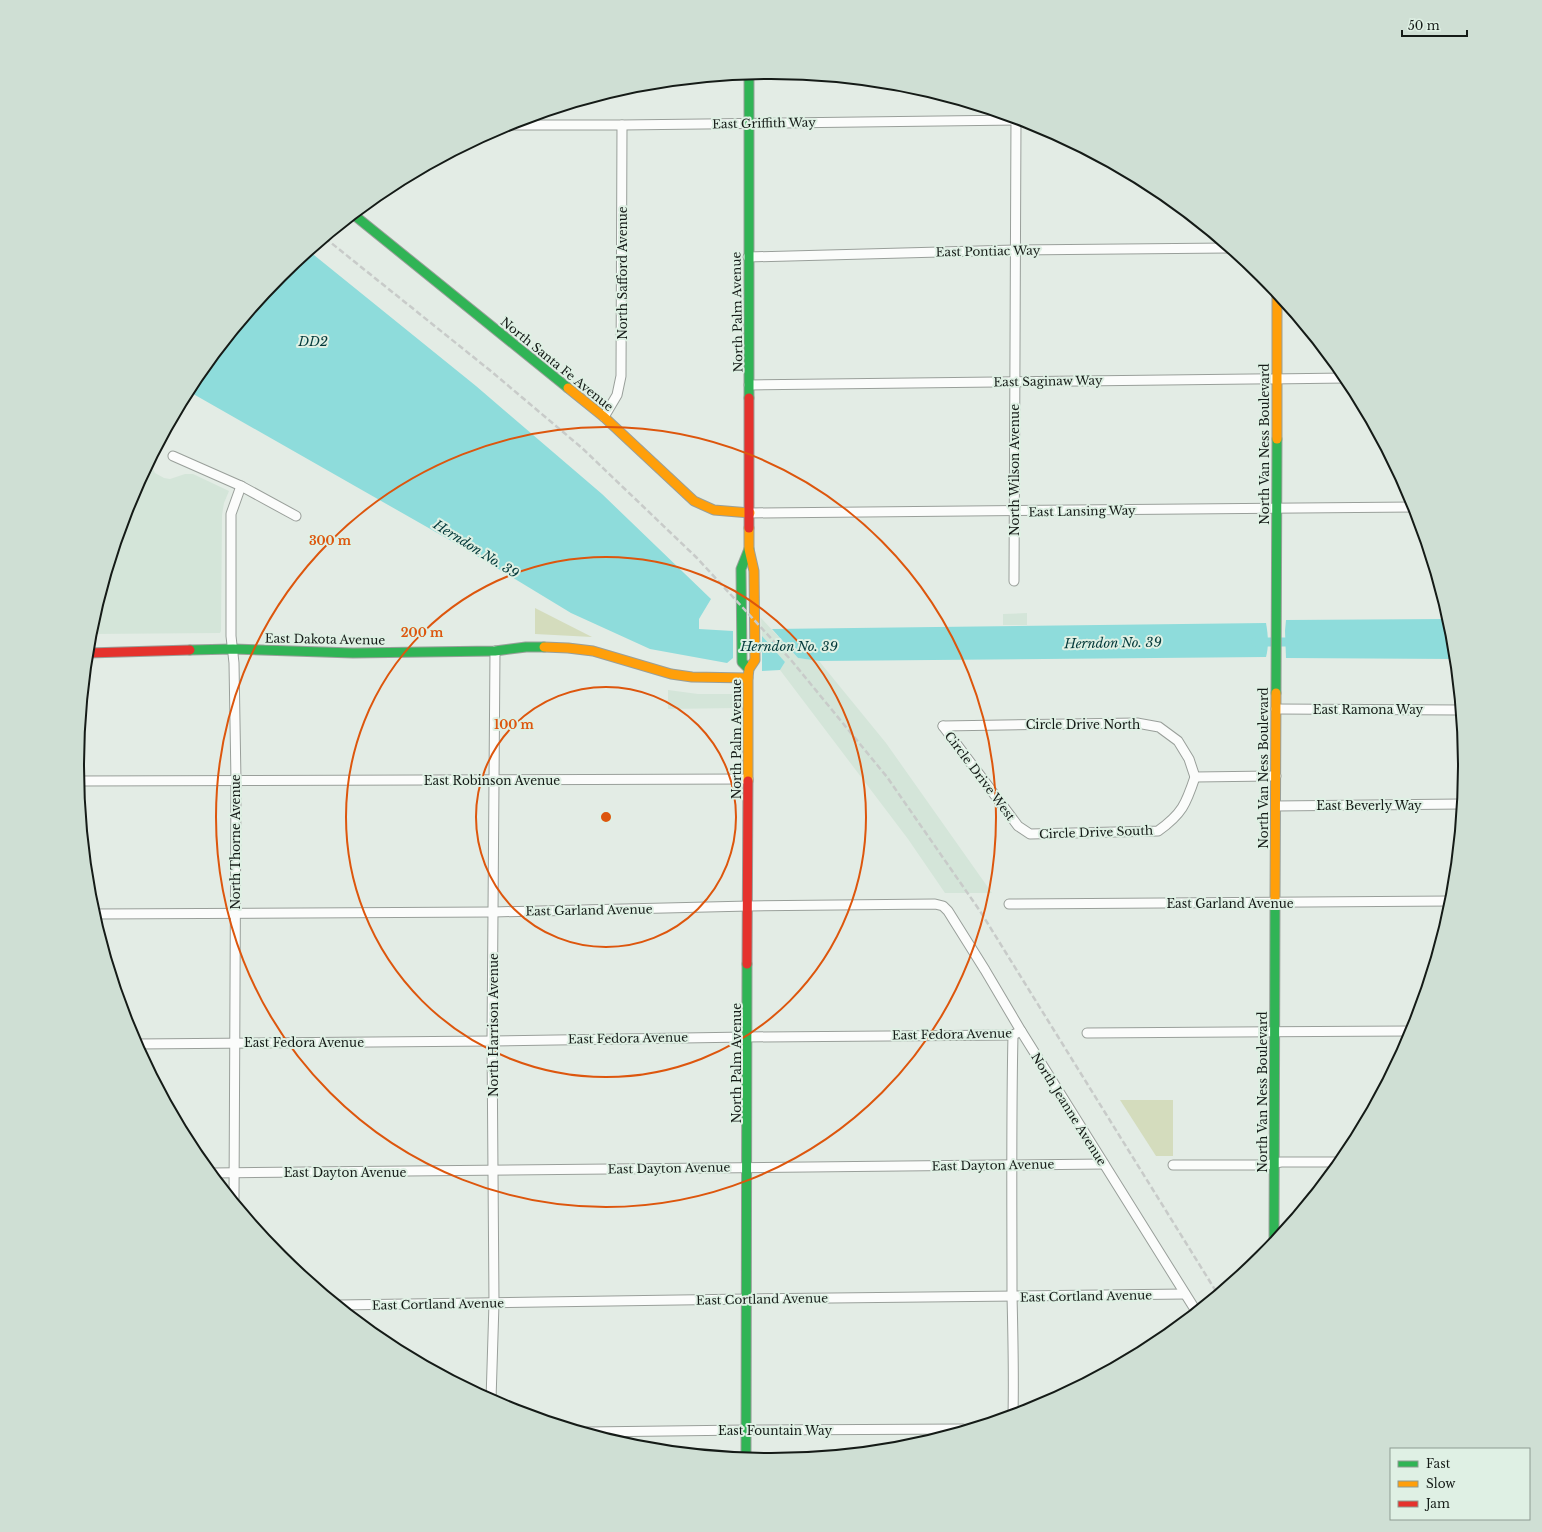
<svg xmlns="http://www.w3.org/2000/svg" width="1542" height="1532" viewBox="0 0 1542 1532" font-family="'Libre Baskerville',serif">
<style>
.built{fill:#d4e5d9}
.green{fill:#d4dcbd}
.water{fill:#8edcdb}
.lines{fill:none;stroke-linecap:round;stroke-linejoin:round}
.canal{stroke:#8edcdb;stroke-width:9}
.street-casing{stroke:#999f9a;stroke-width:11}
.fast-casing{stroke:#999f9a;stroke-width:11}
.slow-casing{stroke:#999f9a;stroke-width:11}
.jam-casing{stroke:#999f9a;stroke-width:11}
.street{stroke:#fbfcfb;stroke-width:9}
.fast{stroke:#30b455;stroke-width:9}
.slow{stroke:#ff9f0a;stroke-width:9}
.jam{stroke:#e5322d;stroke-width:9}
.rail{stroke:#c8cbc9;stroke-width:2.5;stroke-dasharray:6 3;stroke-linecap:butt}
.ring{fill:none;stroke:#dd560d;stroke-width:2}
.labels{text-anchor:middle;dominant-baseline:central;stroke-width:4;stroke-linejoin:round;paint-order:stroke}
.street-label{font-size:12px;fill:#151b17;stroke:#dff0e4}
.water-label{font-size:13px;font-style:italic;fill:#03393a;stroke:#dff0e4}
.rim{fill:none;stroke:#151b17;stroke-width:2}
.centre{fill:#dd560d;stroke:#dff0e4;stroke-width:2}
.ring-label{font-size:12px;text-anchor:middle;font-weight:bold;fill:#dd560d;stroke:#dff0e4;stroke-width:4;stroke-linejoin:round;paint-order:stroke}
</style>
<rect width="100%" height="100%" fill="#e3ece5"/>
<g class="built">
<polygon points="150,463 155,473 164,478 170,479 185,474 193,474 229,491 224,503 222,515 221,631 220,633 90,634 130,500"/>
<polygon points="1027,613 1027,625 1003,625 1003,614"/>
<polygon points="761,618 798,658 819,661 886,743 992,893 945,893 908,839 780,670 785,662 762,636"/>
<polygon points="668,690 698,694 736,694 736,708 668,709"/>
</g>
<g class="green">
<polygon points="535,608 592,637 535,634"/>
<polygon points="1120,1100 1173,1100 1173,1156 1156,1156"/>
</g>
<g class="water">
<polygon points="309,251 476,386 602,494 711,599 699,619 699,629 733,631 733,658 727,663 650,649 571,613 462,547 188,391 194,380 280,275"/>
<polygon points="1448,619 1452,631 1454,659 1286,658 1285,631 1286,620"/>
<path d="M1266,623C1268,634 1269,646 1266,657L819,661L798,658L772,629Z"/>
<polygon points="762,636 785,662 780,670 762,671"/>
</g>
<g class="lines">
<g class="canal">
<polyline points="1256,642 1297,642"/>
<polyline points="760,647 799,646"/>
</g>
<g class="street-casing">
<g id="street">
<polyline points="506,125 622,125 1022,120"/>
<polyline points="748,257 1015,250 1228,248"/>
<polyline points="749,385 1346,378"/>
<polyline points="604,417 617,395 621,376 622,125"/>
<polyline points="173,456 241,486 296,516"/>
<polyline points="750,513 1414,507"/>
<polyline points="1014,581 1016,118"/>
<polyline points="1276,709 1459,710"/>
<path d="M943,726L1018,826L1030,834L1158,831C1182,814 1186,804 1195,777"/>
<polyline points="943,726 1137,723 1159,727 1178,741 1189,759 1195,777"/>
<polyline points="1195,777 1276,776"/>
<polyline points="78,781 748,779"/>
<polyline points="1276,806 1461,804"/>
<polyline points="1009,904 1452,901"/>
<polyline points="94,914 494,912 749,906 935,904 943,906 948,911 985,970 1021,1031 1196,1311"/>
<polyline points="1087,1033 1412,1031"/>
<polyline points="136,1044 492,1041 747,1037 1013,1035 1021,1031"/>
<polyline points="1173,1165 1266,1165 1281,1162 1339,1162"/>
<polyline points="212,1173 1104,1164"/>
<polyline points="234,1200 236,781 234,663 231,636 231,514 241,486"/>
<polyline points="339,1305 747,1299 1185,1294"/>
<polyline points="491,1400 494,1303 492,1041 495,651"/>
<path d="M1013,1414C1014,1375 1013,1336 1012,1296C1012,1209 1011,1122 1013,1035"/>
<polyline points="587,1432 746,1430 963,1429"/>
</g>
</g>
<g class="fast-casing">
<g id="fast">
<polyline points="749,74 749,398"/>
<polyline points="354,215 568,388"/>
<polyline points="749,549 741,569 742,662 749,669"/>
<polyline points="190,650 233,649 353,653 495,651 526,647 544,647"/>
<polyline points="1276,693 1277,439"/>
<polyline points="1274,1242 1275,901"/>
<polyline points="746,1458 747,964"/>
</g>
</g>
<g class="slow-casing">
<g id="slow">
<polyline points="568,388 604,417 694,501 714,510 750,513"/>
<polyline points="1277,439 1277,294"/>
<polyline points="544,647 568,648 593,651 671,674 692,677 748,678"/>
<polyline points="748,781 748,678 749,669 755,660 754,571 749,549 749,528"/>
<polyline points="1275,901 1276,693"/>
</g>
</g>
<g class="jam-casing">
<g id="jam">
<polyline points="749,398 749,528"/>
<polyline points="88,653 190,650"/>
<polyline points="747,964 748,781"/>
</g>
</g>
<use href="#street" class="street"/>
<use href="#fast" class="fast"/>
<use href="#slow" class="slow"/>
<use href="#jam" class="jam"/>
<polyline class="rail" points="325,238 492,372 582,448 697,558 791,660 887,777 980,911 1217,1293"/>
</g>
<g class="ring">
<circle cx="606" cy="817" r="130"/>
<circle cx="606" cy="817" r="260"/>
<circle cx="606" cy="817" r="390"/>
</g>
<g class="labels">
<g class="street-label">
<text transform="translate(764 123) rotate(-1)">East Griffith Way</text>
<text transform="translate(988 251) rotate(-1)">East Pontiac Way</text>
<text transform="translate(622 273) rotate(-90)">North Safford Avenue</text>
<text transform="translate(737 312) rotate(-91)">North Palm Avenue</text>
<text transform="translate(557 364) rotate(39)">North Santa Fe Avenue</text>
<text transform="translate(1048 381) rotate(-1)">East Saginaw Way</text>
<text transform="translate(1264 444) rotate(-90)">North Van Ness Boulevard</text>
<text transform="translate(1014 470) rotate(-90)">North Wilson Avenue</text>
<text transform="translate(1082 511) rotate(-1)">East Lansing Way</text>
<text transform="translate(325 639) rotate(1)">East Dakota Avenue</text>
<text x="1368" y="709">East Ramona Way</text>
<text x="1083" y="724">Circle Drive North</text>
<text transform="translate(736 739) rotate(-90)">North Palm Avenue</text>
<text transform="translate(1263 768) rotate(-90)">North Van Ness Boulevard</text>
<text transform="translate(980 776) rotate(53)">Circle Drive West</text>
<text x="492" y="780">East Robinson Avenue</text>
<text x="1369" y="805">East Beverly Way</text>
<text transform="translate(1096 832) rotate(-2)">Circle Drive South</text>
<text transform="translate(235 842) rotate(-90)">North Thorne Avenue</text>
<text x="1230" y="903">East Garland Avenue</text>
<text transform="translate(589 910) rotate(-1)">East Garland Avenue</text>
<text transform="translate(493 1025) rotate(-90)">North Harrison Avenue</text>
<text transform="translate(952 1034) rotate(-1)">East Fedora Avenue</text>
<text transform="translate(628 1038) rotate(-1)">East Fedora Avenue</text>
<text x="304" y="1042">East Fedora Avenue</text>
<text transform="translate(736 1063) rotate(-90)">North Palm Avenue</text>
<text transform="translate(1262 1092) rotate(-90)">North Van Ness Boulevard</text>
<text transform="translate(1069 1109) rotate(58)">North Jeanne Avenue</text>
<text transform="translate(993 1165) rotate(-1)">East Dayton Avenue</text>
<text transform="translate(669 1168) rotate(-1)">East Dayton Avenue</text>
<text x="345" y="1172">East Dayton Avenue</text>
<text transform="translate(1086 1296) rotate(-1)">East Cortland Avenue</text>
<text transform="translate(762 1299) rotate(-1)">East Cortland Avenue</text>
<text transform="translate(438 1304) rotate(-1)">East Cortland Avenue</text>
<text x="775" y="1430">East Fountain Way</text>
</g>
<g class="water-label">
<text x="313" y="341">DD2</text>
<text transform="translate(476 549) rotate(32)">Herndon No. 39</text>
<text transform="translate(1113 643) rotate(-1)">Herndon No. 39</text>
<text x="789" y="646">Herndon No. 39</text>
</g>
</g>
<path d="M0 0H1542V1532H0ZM84 766a687 687 0 1 1 1374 0a687 687 0 1 1-1374 0Z" fill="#cfdfd4" fill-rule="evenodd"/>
<path class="rim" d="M84 766a687 687 0 1 1 1374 0a687 687 0 1 1-1374 0Z"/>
<circle cx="606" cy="817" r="6" class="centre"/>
<g class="ring-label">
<text x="330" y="545">300 m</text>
<text x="422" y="637">200 m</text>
<text x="514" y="729">100 m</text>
</g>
<rect x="1390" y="1448" width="140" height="72" fill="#dff0e4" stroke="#8e9b92"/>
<rect x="1398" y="1461" width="20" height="6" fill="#30b455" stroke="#8e9b92"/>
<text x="1426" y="1468" font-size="12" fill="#151b17">Fast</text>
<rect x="1398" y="1481" width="20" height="6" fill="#ff9f0a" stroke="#8e9b92"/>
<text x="1426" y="1488" font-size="12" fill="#151b17">Slow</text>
<rect x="1398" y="1501" width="20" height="6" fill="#e5322d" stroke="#8e9b92"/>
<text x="1426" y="1508" font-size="12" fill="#151b17">Jam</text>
<path d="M1402 30v6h65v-6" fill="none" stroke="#151b17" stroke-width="2"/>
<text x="1408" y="30" font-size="12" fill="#151b17" stroke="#dff0e4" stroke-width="3" paint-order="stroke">50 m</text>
</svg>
